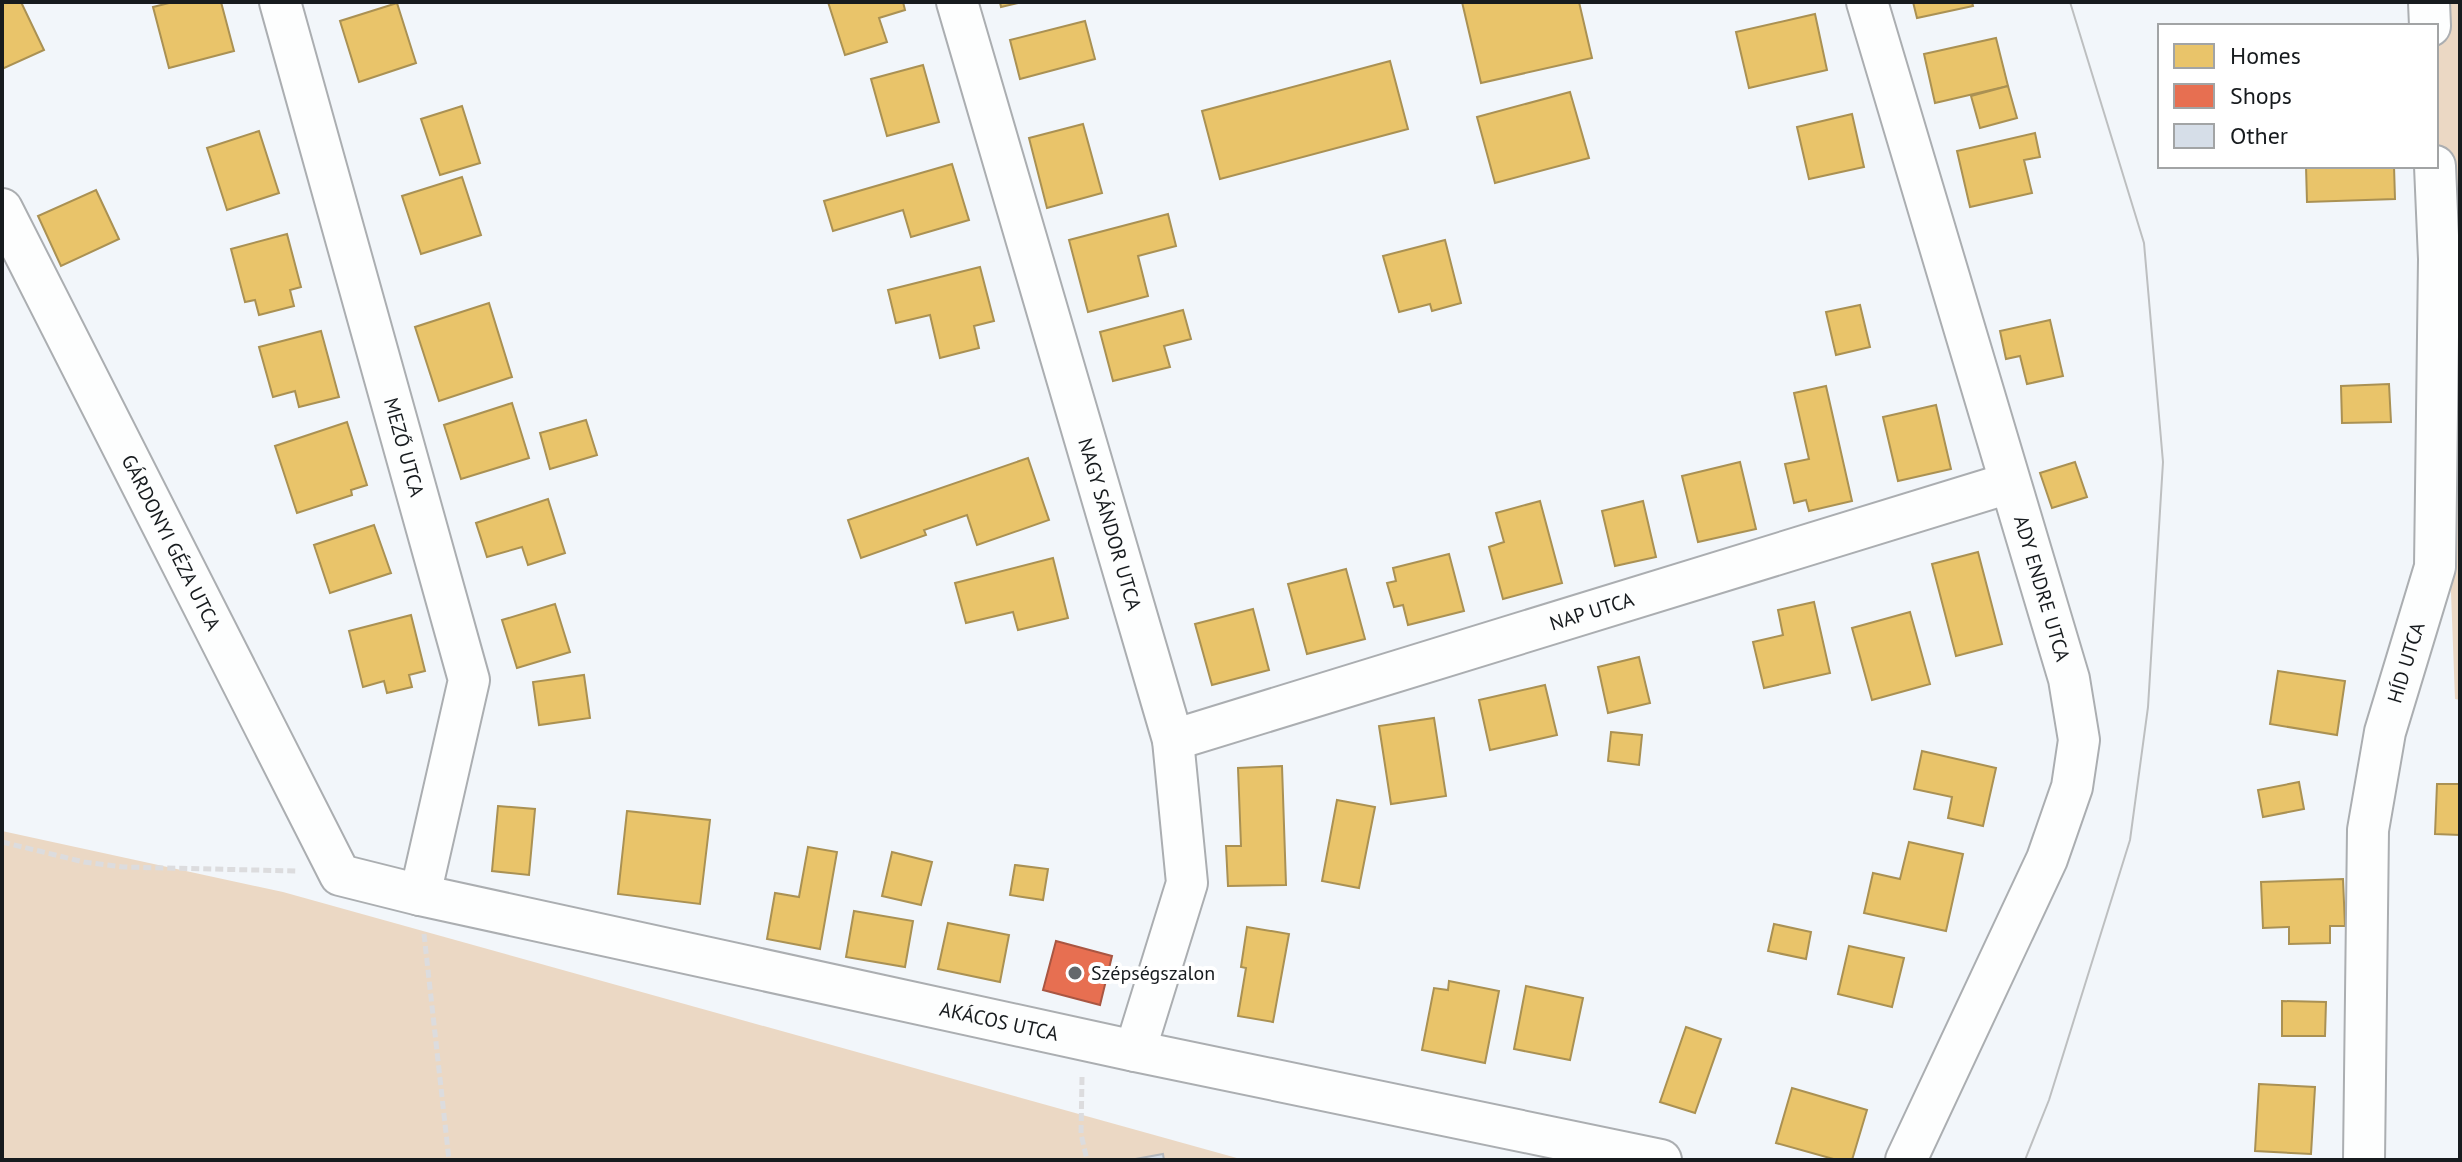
<svg xmlns="http://www.w3.org/2000/svg" width="2462" height="1162" viewBox="0 0 2462 1162" font-family="'PT Sans',sans-serif">
<style>
.green{fill:#ebd8c4}
.homes{fill:#e9c46a;stroke:#aa9153;stroke-width:2}
.shops{fill:#e76f51;stroke:#a95642;stroke-width:2}
.building{fill:#d6dee8;stroke:#b5b8bc;stroke-width:2}
.lines{fill:none;stroke-linecap:round;stroke-linejoin:round}
.street-casing{stroke:#abaeb1;stroke-width:44}
.path{stroke:#dcdcde;stroke-width:5;stroke-dasharray:8 4;stroke-linecap:butt}
.street{stroke:#fdfefe;stroke-width:40}
.tram{stroke:#bdbfc0;stroke-width:2}
.poi-dot{fill:#64686b;stroke:#fff;stroke-width:3}
.labels{text-anchor:middle;dominant-baseline:central;stroke-width:8;stroke-linejoin:round;paint-order:stroke}
.street-label{font-size:20px;fill:#171b1e;stroke:#fff}
.poi-label{font-size:20px;fill:#171b1e;stroke:#fff;text-anchor:start}
</style>
<rect width="100%" height="100%" fill="#f2f6fa"/>
<g class="green">
<polygon points="2429,2 2460,2 2460,700 2455,699 2435,166 2436,26"/>
<polygon points="2,831 283,892 1244,1160 2,1160"/>
</g>
<g class="homes">
<polygon points="2,2 21,2 44,50 2,69"/>
<polygon points="173,2 221,2 234,51 169,68 153,7"/>
<polygon points="828,2 903,2 905,10 879,18 887,42 845,55"/>
<polygon points="1000,2 1022,2 1001,7"/>
<polygon points="1462,2 1579,2 1592,58 1481,83"/>
<polygon points="1913,2 1972,2 1973,6 1917,18"/>
<polygon points="397,3 416,63 359,82 340,21"/>
<polygon points="1815,14 1827,70 1749,88 1736,32"/>
<polygon points="1085,21 1095,59 1020,79 1010,40"/>
<polygon points="1996,38 2008,86 1935,103 1924,54"/>
<polygon points="1390,61 1408,129 1220,179 1202,111"/>
<polygon points="923,65 939,122 887,136 871,79"/>
<polygon points="2008,86 2017,118 1980,128 1971,96"/>
<polygon points="1570,92 1589,158 1495,183 1477,117"/>
<polygon points="462,106 480,163 440,175 421,119"/>
<polygon points="1852,114 1864,167 1809,179 1797,127"/>
<polygon points="1083,124 1102,193 1047,208 1029,138"/>
<polygon points="259,131 279,193 227,210 207,148"/>
<polygon points="2035,133 2040,157 2024,160 2032,193 1970,207 1957,151"/>
<polygon points="952,164 969,220 911,237 903,210 833,231 824,201"/>
<polygon points="2306,166 2394,166 2395,199 2307,202"/>
<polygon points="462,177 481,235 421,254 402,196"/>
<polygon points="96,190 119,239 61,266 38,216"/>
<polygon points="1168,214 1176,246 1138,256 1148,296 1088,312 1069,240"/>
<polygon points="287,234 301,287 290,290 294,306 259,315 255,300 245,302 231,249"/>
<polygon points="1445,240 1461,303 1432,311 1430,304 1399,312 1383,256"/>
<polygon points="980,267 994,321 974,326 979,348 940,358 930,315 896,323 888,290"/>
<polygon points="489,303 512,377 439,401 415,327"/>
<polygon points="1860,305 1870,347 1836,355 1826,312"/>
<polygon points="1183,310 1191,339 1164,346 1170,367 1113,381 1100,332"/>
<polygon points="2050,320 2063,376 2027,384 2020,356 2006,359 2000,331"/>
<polygon points="321,331 339,397 299,407 295,391 273,397 259,347"/>
<polygon points="2389,384 2391,422 2342,423 2341,386"/>
<polygon points="1826,386 1852,501 1809,511 1806,500 1794,503 1785,464 1809,459 1794,393"/>
<polygon points="512,403 529,458 461,479 444,425"/>
<polygon points="1936,405 1951,469 1898,481 1883,417"/>
<polygon points="586,420 597,455 550,469 540,433"/>
<polygon points="347,422 367,485 351,490 352,495 297,513 275,446"/>
<polygon points="1028,458 1049,520 977,545 967,515 924,530 926,535 861,558 848,520"/>
<polygon points="1740,462 1756,529 1698,542 1682,476"/>
<polygon points="2075,462 2087,497 2052,508 2040,473"/>
<polygon points="548,499 565,553 528,565 522,547 487,557 476,523"/>
<polygon points="1540,501 1562,583 1503,599 1489,547 1504,542 1496,513"/>
<polygon points="1643,501 1656,557 1615,566 1602,511"/>
<polygon points="374,525 391,573 330,593 314,545"/>
<polygon points="1978,552 2002,644 1956,656 1932,564"/>
<polygon points="1449,554 1464,611 1408,625 1403,605 1394,607 1387,583 1396,581 1393,568"/>
<polygon points="1053,558 1068,618 1018,630 1013,612 966,623 955,583"/>
<polygon points="1346,569 1365,639 1307,654 1288,584"/>
<polygon points="1814,602 1830,673 1764,688 1753,642 1783,635 1778,610"/>
<polygon points="555,604 570,652 517,668 502,620"/>
<polygon points="1253,609 1269,670 1212,685 1195,624"/>
<polygon points="1910,612 1930,684 1872,700 1852,628"/>
<polygon points="411,615 425,671 409,675 412,687 387,693 384,681 363,687 349,631"/>
<polygon points="1639,657 1650,703 1608,713 1598,667"/>
<polygon points="2278,671 2345,681 2337,735 2270,724"/>
<polygon points="584,675 590,718 539,725 533,682"/>
<polygon points="1545,685 1557,735 1490,750 1479,700"/>
<polygon points="1434,718 1446,796 1391,804 1379,726"/>
<polygon points="1611,732 1642,735 1639,765 1608,761"/>
<polygon points="1922,751 1996,768 1983,826 1948,818 1952,797 1914,789"/>
<polygon points="1282,766 1286,885 1228,886 1226,846 1241,846 1238,768"/>
<polygon points="2299,782 2304,809 2263,817 2258,790"/>
<polygon points="2437,784 2460,784 2460,835 2435,834"/>
<polygon points="1337,800 1375,807 1359,888 1322,881"/>
<polygon points="498,806 535,809 529,875 492,871"/>
<polygon points="627,811 710,820 700,904 618,894"/>
<polygon points="1909,842 1963,854 1946,931 1864,913 1873,873 1900,879"/>
<polygon points="808,847 837,852 820,949 767,939 775,893 799,897"/>
<polygon points="892,852 932,862 921,905 882,896"/>
<polygon points="1015,865 1048,869 1043,900 1010,895"/>
<polygon points="2343,879 2345,926 2330,926 2330,943 2289,944 2289,927 2263,928 2261,882"/>
<polygon points="854,911 913,921 905,967 846,957"/>
<polygon points="948,923 1009,935 1000,982 938,969"/>
<polygon points="1774,924 1811,932 1806,959 1768,951"/>
<polygon points="1247,927 1289,934 1273,1022 1238,1016 1246,968 1241,967"/>
<polygon points="1849,946 1904,958 1892,1007 1838,994"/>
<polygon points="1449,981 1499,991 1485,1063 1422,1050 1434,988 1448,990"/>
<polygon points="1526,986 1583,998 1570,1060 1514,1049"/>
<polygon points="2282,1001 2326,1002 2325,1036 2282,1036"/>
<polygon points="1686,1027 1721,1039 1695,1113 1660,1102"/>
<polygon points="2259,1084 2315,1087 2311,1154 2255,1151"/>
<polygon points="1792,1088 1867,1110 1852,1160 1837,1160 1776,1143"/>
</g>
<polygon class="shops" points="1056,941 1112,956 1100,1005 1043,990"/>
<polygon class="building" points="1163,1154 1164,1160 1130,1160"/>
<g class="lines">
<g class="street-casing">
<g id="street">
<path id="s1" d="M280,2L469,680L420,895"/>
<path id="s2" d="M957,2L1173,740L1187,883L1135,1051"/>
<path id="s3" d="M1867,2L2069,679L2079,740L2072,787L2047,859L1906,1160"/>
<polyline points="2429,2 2430,26"/>
<path id="s4" d="M2,209L340,875L420,895L1135,1051L1661,1160"/>
<path id="s5" d="M1173,740L2009,483"/>
<path id="s6" d="M2364,1160L2368,830L2385,732L2435,567L2439,259L2435,166"/>
</g>
</g>
<g class="path">
<polyline points="2,842 84,862 123,867 298,871"/>
<polyline points="424,934 449,1160"/>
<polyline points="1082,1077 1081,1134 1087,1160"/>
</g>
<use href="#street" class="street"/>
<polyline class="tram" points="2025,1160 2049,1100 2130,840 2148,707 2163,462 2144,243 2070,2"/>
</g>
<circle class="poi-dot" cx="1075" cy="973" r="8"/>
<g class="labels">
<g class="street-label">
<text stroke="none"><textPath href="#s1" startOffset="462">MEZŐ UTCA</textPath></text>
<text stroke="none"><textPath href="#s2" startOffset="544">NAGY SÁNDOR UTCA</textPath></text>
<text stroke="none"><textPath href="#s4" startOffset="374">GÁRDONYI GÉZA UTCA</textPath></text>
<text stroke="none"><textPath href="#s3" startOffset="612">ADY ENDRE UTCA</textPath></text>
<text stroke="none"><textPath href="#s5" startOffset="438">NAP UTCA</textPath></text>
<text stroke="none"><textPath href="#s6" startOffset="502">HÍD UTCA</textPath></text>
<text stroke="none"><textPath href="#s4" startOffset="1422">AKÁCOS UTCA</textPath></text>
</g>
<g class="poi-label">
<text x="1091" y="973">Szépségszalon</text>
</g>
</g>
<rect width="2462" height="1162" fill="none" stroke="#171b1e" stroke-width="8"/>
<rect x="2158" y="24" width="280" height="144" fill="#ffffff" stroke="#a2a4a5" stroke-width="2"/>
<rect x="2174" y="44" width="40" height="24" fill="#e9c46a" stroke="#a2a4a5" stroke-width="2"/>
<text x="2230" y="64" font-size="24" fill="#171b1e">Homes</text>
<rect x="2174" y="84" width="40" height="24" fill="#e76f51" stroke="#a2a4a5" stroke-width="2"/>
<text x="2230" y="104" font-size="24" fill="#171b1e">Shops</text>
<rect x="2174" y="124" width="40" height="24" fill="#d6dee8" stroke="#a2a4a5" stroke-width="2"/>
<text x="2230" y="144" font-size="24" fill="#171b1e">Other</text>
</svg>
